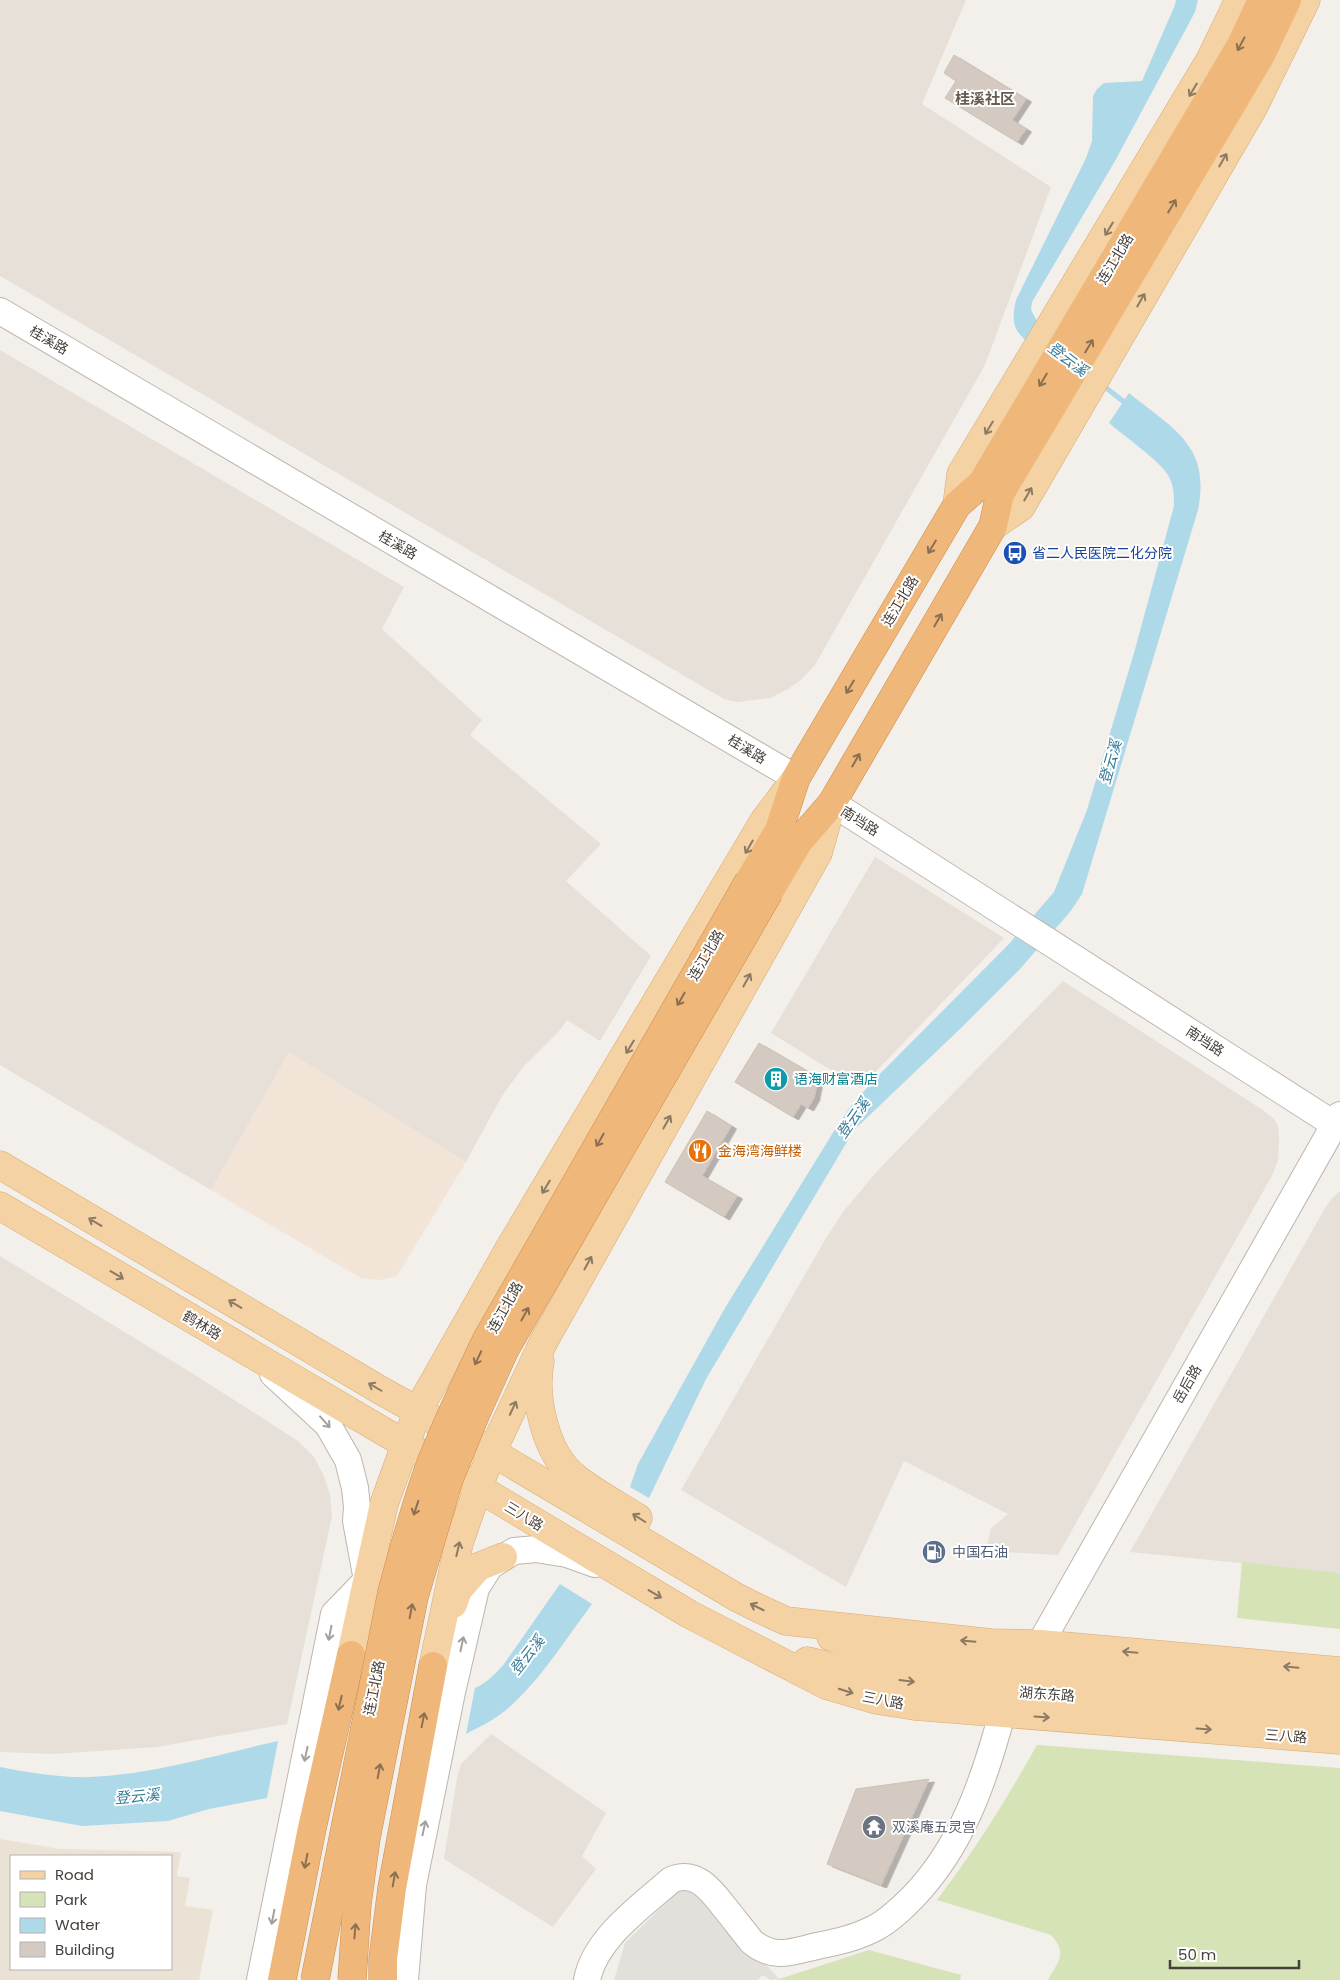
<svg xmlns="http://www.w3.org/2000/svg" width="1340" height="1980" viewBox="0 0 1340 1980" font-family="Poppins,'Noto Sans SC',sans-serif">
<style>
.residential{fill:#e7e0d9}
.commercial{fill:#f3e4d8}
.industrial{fill:#e3dfdb}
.education{fill:#ebe2d6;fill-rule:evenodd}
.green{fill:#d5e3b7}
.water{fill:#add9e9}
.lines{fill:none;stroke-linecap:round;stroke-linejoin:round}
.stream{stroke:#add9e9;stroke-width:5}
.building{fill:#d4cac1;stroke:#cec1b5;filter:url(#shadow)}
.minor-casing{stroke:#beb6ae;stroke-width:28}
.major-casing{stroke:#d8ac74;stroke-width:29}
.highway-casing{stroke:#cd8b4a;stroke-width:29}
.minor{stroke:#fff;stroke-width:26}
.major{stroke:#f4d2a3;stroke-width:28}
.highway{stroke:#efb87a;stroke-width:28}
.highway-bridge-casing{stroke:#cd8b4a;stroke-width:29;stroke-linecap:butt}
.highway-bridge{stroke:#efb87a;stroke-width:28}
.oneway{stroke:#8a6f53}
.oneway2{stroke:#8c7a63}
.oneway3{stroke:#a39f9c}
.labels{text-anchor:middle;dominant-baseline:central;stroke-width:4;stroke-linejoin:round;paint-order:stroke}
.street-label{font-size:14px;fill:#473f39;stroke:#fff}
.transit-label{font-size:14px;fill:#164399;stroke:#fff;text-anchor:start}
.culture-label{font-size:14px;fill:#0d838f;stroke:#fff;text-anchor:start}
.food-label{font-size:14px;fill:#c56008;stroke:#fff;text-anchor:start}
.service-label{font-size:14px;fill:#4e5e75;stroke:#fff;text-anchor:start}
.worship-label{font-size:14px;fill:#5b616d;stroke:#fff;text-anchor:start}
.neighbourhood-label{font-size:15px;font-weight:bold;fill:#685c51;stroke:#fff}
.water-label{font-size:15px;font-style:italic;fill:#397d99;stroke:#fff}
</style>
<defs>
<filter id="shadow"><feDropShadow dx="5.5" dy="3" stdDeviation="0" flood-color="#0004"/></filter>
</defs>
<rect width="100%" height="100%" fill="#f3efea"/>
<g class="residential">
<polygon points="0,0 966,0 922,104 1051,187 985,365 815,665 801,680 788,689 770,698 737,702 724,699 0,276"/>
<polygon points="0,350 404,587 382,629 482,720 470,735 601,844 566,881 651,956 600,1041 567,1020 560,1030 524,1066 502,1096 466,1162 289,1053 211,1190 0,1065"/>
<polygon points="875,857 1004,938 860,1088 771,1033"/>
<polygon points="1063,981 1263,1110 1274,1119 1278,1126 1279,1137 1278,1160 1273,1174 1058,1555 986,1551 991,1528 1008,1514 904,1461 846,1587 681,1490 826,1238 843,1212 880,1168"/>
<polygon points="1340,1191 1340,1573 1130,1552 1324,1210 1331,1199"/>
<polygon points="0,1256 195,1375 298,1441 314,1457 323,1474 330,1495 332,1516 287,1724 157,1747 53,1754 0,1752"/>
<polygon points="491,1734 606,1813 582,1856 596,1869 553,1927 444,1859 457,1777 461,1764"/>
</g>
<polygon class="commercial" points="289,1052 466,1162 397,1276 380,1280 361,1278 211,1190"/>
<polygon class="industrial" points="681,1888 702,1893 779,1979 771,1980 762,1975 758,1980 614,1980 625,1943"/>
<path class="education" d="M0,1839L60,1849L181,1852L177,1876L190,1878L185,1906L213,1910L199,1980H0ZM11,1856H171V1969H11Z"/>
<g class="green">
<polygon points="1242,1562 1340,1573 1340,1629 1237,1618"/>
<path d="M1037,1745L1340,1768V1980H1048C1058,1962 1068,1953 1051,1935L937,1900C975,1850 1007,1799 1037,1745Z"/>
<polygon points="869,1950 961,1975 960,1980 776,1980"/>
</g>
<g class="water">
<path d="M1176,0H1198L1195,12L1115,161L1032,302L1031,310L1037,321L1036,348C1015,333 1010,326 1016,300L1086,158L1092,141L1093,96L1097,89L1104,83L1142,81L1175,5Z"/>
<path d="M1129,393C1173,429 1211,445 1198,510L1082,894L1070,912L1019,970L961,1028L854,1130L706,1379L649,1498L630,1487L638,1464L725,1308L834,1131L851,1106L873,1081L1009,944L1054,892L1087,810L1134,653L1174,506C1174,495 1174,485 1168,475C1161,462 1123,435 1109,423Z"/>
<path d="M560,1584L592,1604C565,1640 540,1681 506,1710C494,1720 479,1727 466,1734L475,1688C488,1682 495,1674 504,1664Z"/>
<path d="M278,1741L267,1798L209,1809L168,1821L82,1826L0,1811V1767C30,1773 61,1778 91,1777C154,1774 216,1755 278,1741Z"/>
</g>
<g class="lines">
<polyline class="stream" points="1101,384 1128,405"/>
</g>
<g class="building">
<polygon points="954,55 1026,99 1012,120 1026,129 1017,142 945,98 956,81 944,73"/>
<polygon points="759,1043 814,1075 817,1083 814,1098 808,1108 801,1104 793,1117 735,1082"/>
<polygon points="707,1111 731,1126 702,1176 737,1196 724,1217 665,1182"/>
<polygon points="929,1779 881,1885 827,1864 856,1789"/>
</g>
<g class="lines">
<g class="minor-casing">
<g id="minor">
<polyline points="0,311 796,778"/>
<polyline points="832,803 1340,1128"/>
<polyline points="1040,1644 1340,1115"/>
<polyline points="260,1980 334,1614 367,1580 356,1521 357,1507 355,1488 348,1460 328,1425 273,1374"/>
<polyline points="405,1980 413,1885 452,1692 476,1588 490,1566 514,1551 537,1549 548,1551 567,1554 595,1564"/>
<path d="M587,1980C595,1938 641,1907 671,1880C696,1869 711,1890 725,1908C734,1919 743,1931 752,1942C774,1960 791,1952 817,1946C837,1942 856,1938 875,1928C889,1921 902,1908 913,1897C962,1846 984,1781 1002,1714"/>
</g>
</g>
<g class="major-casing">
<g id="major">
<polyline points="957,505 961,474 1210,60 1239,0"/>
<polyline points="993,526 1021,507 1253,108 1306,0"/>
<polyline points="0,1165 380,1390 492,1452 736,1597 760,1609 786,1621 991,1643 1040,1644 1340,1671"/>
<polyline points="0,1206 405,1444 689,1614 826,1685 877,1700 915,1706 1340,1740"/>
<path d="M540,1361C533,1397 545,1454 576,1478C595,1493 618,1505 638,1518"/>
<polyline points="453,1604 458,1590 478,1567 503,1557"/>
<polyline points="831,1637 866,1650 916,1659 1340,1694"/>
<polyline points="351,1655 384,1504 418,1410 509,1249 764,821 793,782"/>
<polyline points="807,1661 881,1678 941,1685 1340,1716"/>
<polyline points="433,1666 459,1543 478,1488 492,1452 544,1341 818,853 832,803"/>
</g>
</g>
<g class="highway-casing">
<g id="highway">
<polyline points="749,881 779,830 796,778 957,505 982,483 1241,45 1262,0"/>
<polyline points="769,892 799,841 832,803 993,526 1000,494 1261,55 1287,0"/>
<polyline points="282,1980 312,1828 351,1655"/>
<polyline points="383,1980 383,1959 392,1888 433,1666"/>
</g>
</g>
<use href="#minor" class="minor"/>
<use href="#major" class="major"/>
<use href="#highway" class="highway"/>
<g class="highway-bridge-casing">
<g id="highway-bridge">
<path d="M315,1980L392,1592C403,1551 414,1511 428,1471C445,1426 466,1383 487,1339L749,881"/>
<polyline points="352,1980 357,1904 366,1838 414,1597 449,1479 476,1413 505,1349 769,892"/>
</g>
</g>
<use href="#highway-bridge" class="highway-bridge"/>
</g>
<defs><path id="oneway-shaft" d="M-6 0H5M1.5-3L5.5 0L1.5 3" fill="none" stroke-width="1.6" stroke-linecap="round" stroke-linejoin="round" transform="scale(1.25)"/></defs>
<g class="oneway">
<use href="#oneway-shaft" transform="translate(1241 44) rotate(118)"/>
<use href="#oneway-shaft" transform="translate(1172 206) rotate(-59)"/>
<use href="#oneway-shaft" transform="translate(1089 346) rotate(-59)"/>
<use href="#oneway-shaft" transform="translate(1043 380) rotate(121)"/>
<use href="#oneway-shaft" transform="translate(932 547) rotate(121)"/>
<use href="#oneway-shaft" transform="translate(938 620) rotate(-60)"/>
<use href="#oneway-shaft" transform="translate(850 687) rotate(121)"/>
<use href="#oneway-shaft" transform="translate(856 760) rotate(-60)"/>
<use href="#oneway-shaft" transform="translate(681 999) rotate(120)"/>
<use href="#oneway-shaft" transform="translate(600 1140) rotate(120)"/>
<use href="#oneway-shaft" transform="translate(525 1314) rotate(-61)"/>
<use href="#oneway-shaft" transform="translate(478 1358) rotate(115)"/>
<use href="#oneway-shaft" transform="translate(416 1508) rotate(108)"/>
<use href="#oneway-shaft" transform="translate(411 1611) rotate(-79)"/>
<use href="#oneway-shaft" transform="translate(340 1703) rotate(103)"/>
<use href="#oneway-shaft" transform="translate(423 1720) rotate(-79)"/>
<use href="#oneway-shaft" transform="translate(379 1771) rotate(-79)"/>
<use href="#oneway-shaft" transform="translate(306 1861) rotate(101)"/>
<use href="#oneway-shaft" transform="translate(394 1879) rotate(-80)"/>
<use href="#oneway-shaft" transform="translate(355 1931) rotate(-85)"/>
</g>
<g class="oneway2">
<use href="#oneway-shaft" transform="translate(1193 90) rotate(121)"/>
<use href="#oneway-shaft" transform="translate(1223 160) rotate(-60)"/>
<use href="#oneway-shaft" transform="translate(1109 229) rotate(121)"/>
<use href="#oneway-shaft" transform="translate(1141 300) rotate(-60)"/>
<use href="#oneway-shaft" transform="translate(989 428) rotate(121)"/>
<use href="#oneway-shaft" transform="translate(1028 494) rotate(-60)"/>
<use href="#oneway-shaft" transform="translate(749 847) rotate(120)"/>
<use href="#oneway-shaft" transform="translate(747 980) rotate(-61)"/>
<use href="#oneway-shaft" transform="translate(630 1047) rotate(121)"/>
<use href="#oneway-shaft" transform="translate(667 1122) rotate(-61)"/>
<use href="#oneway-shaft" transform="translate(546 1187) rotate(121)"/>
<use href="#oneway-shaft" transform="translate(95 1222) rotate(-149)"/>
<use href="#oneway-shaft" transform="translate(588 1263) rotate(-61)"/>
<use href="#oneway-shaft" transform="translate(117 1275) rotate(31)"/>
<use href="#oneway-shaft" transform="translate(235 1304) rotate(-149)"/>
<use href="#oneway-shaft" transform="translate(375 1387) rotate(-150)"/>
<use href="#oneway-shaft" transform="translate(513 1408) rotate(-65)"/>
<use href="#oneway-shaft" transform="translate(639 1518) rotate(-148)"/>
<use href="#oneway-shaft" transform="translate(458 1549) rotate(-77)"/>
<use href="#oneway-shaft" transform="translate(655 1594) rotate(31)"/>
<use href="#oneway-shaft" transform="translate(757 1607) rotate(-154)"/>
<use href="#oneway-shaft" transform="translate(968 1641) rotate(-175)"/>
<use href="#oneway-shaft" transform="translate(1130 1652) rotate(-175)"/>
<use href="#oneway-shaft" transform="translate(1291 1667) rotate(-175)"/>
<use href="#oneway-shaft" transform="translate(907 1681) rotate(7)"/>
<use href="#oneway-shaft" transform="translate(846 1691) rotate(18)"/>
<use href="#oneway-shaft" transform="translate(1042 1717) rotate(4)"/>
<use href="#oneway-shaft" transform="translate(1204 1729) rotate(4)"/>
</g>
<g class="oneway3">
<use href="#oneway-shaft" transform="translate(325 1422) rotate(48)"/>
<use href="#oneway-shaft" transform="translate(330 1633) rotate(101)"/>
<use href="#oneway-shaft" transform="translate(462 1644) rotate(-78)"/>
<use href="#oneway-shaft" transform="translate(306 1754) rotate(102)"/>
<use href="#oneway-shaft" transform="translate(424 1828) rotate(-78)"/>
<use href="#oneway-shaft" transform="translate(273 1917) rotate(101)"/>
</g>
<defs>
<g id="bus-disc" transform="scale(1.25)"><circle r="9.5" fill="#1a4fb4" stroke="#fff"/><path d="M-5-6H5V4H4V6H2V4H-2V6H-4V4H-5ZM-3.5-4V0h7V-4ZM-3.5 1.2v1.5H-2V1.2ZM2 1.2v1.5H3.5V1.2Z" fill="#fff"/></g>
<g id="building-disc" transform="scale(1.25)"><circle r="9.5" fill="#0f9aa8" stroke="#fff"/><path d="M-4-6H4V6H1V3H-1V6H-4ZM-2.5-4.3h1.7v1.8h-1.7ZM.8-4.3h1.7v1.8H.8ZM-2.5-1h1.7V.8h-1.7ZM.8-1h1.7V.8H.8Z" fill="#fff"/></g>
<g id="restaurant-disc" transform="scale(1.25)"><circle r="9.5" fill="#e8710a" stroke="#fff"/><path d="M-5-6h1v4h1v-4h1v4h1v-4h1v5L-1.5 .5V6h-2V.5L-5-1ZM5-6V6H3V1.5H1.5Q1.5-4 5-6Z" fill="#fff"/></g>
<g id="fuel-disc" transform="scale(1.25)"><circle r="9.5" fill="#5c6f8a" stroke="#fff"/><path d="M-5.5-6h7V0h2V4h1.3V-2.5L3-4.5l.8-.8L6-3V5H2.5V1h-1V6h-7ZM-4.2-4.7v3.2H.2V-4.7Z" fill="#fff"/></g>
<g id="temple-disc" transform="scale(1.25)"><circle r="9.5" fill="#6b7280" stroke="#fff"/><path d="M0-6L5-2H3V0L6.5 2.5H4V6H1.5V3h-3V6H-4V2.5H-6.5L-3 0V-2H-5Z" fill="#fff"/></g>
</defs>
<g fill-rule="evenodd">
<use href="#bus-disc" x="1015" y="553"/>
<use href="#building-disc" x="776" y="1079"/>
<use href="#restaurant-disc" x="700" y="1151"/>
<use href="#fuel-disc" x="934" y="1552"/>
<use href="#temple-disc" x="874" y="1827"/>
</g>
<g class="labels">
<g class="street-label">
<text transform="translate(1115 259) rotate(-59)">连江北路</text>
<text transform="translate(49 340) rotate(30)">桂溪路</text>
<text transform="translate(398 545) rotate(30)">桂溪路</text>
<text transform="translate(900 601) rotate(-59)">连江北路</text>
<text transform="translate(747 749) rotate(31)">桂溪路</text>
<text transform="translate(860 821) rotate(32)">南垱路</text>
<text transform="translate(706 955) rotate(-60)">连江北路</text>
<text transform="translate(1205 1041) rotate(33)">南垱路</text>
<text transform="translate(505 1307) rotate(-61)">连江北路</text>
<text transform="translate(202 1325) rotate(31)">鹤林路</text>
<text transform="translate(1187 1384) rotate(-60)">岳后路</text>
<text transform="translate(524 1516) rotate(31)">三八路</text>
<text transform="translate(374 1688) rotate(-79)">连江北路</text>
<text transform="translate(1047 1694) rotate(4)">湖东东路</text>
<text transform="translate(883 1700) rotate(11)">三八路</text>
<text transform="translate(1286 1736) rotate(4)">三八路</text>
</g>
<g class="transit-label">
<text x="1032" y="553">省二人民医院二化分院</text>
</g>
<g class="culture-label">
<text x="794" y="1079">语海财富酒店</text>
</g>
<g class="food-label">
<text x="718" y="1151">金海湾海鲜楼</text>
</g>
<g class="service-label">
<text x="952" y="1552">中国石油</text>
</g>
<g class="worship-label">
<text x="892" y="1827">双溪庵五灵宫</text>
</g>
<g class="neighbourhood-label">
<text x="985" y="98">桂溪社区</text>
</g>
<g class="water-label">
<text transform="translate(1068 359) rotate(37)">登云溪</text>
<text transform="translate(1110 762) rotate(-74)">登云溪</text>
<text transform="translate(853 1118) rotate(-55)">登云溪</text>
<text transform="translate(527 1655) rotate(-52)">登云溪</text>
<text transform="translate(137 1796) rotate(-5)">登云溪</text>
</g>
</g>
<rect x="10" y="1855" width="162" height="115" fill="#ffffff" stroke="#b5b2b0"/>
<rect x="20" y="1871" width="25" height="8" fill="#f4d2a3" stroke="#b5b2b0"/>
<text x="55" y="1880" font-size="15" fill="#473f39">Road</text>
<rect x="20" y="1892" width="25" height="15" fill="#d5e3b7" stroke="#b5b2b0"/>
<text x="55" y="1905" font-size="15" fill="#473f39">Park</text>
<rect x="20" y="1918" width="25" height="15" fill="#add9e9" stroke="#b5b2b0"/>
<text x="55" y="1930" font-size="15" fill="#473f39">Water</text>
<rect x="20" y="1942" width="25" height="15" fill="#d4cac1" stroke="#b5b2b0"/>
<text x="55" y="1955" font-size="15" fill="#473f39">Building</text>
<path d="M1170 1960v8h129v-8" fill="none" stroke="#473f39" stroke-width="2.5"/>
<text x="1178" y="1960" font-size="15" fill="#473f39" stroke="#ffffff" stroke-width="4" paint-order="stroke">50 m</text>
</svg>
